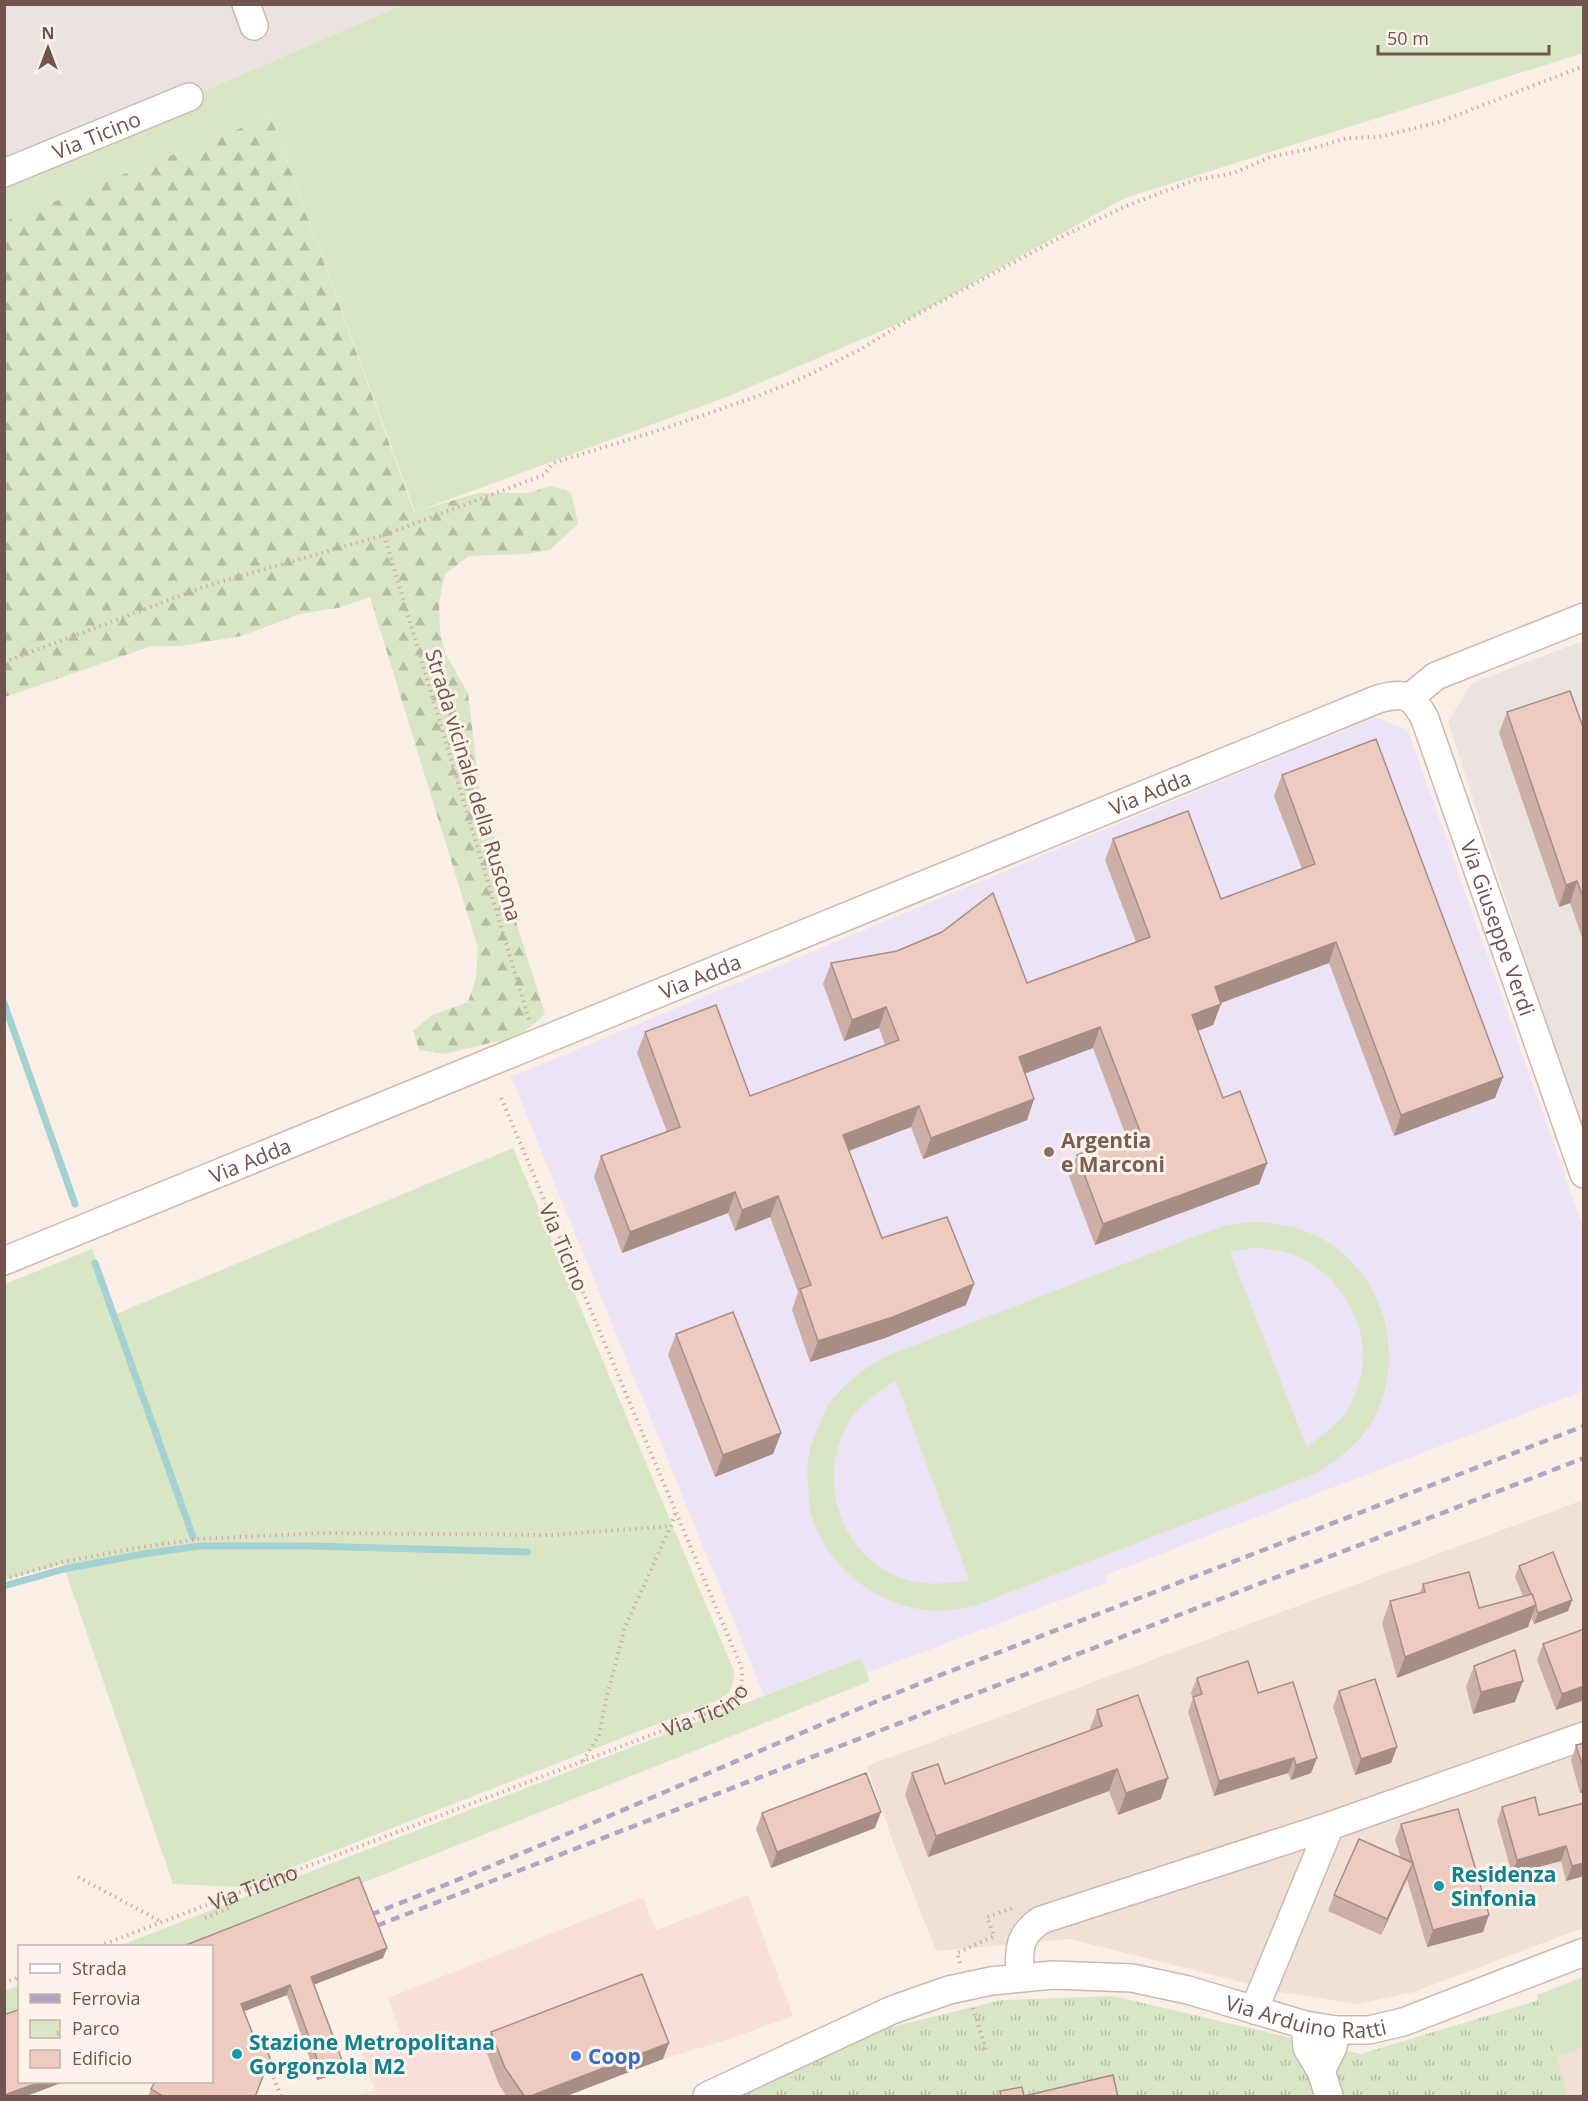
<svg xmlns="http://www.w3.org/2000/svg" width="1588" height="2101" viewBox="0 0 1588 2101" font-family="'Open Sans',sans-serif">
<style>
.residential{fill:#f1e0d5}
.commercial{fill:#f9dfdb}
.industrial{fill:#ebe3e0}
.education{fill:#ece3f6}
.green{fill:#d9e6c6;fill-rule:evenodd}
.forest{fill:url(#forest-firs)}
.park{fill:url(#park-tufts)}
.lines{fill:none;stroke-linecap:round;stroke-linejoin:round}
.stream{stroke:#a4d2d2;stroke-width:7}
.minor-casing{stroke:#cdb8b0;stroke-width:30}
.path{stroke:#d1aea4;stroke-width:4;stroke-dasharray:1.5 4.5;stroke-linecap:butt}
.minor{stroke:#fff;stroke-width:27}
.rail{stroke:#b0a6c2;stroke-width:4.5;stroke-dasharray:9 6;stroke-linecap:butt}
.wall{fill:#ccafa6}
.shaded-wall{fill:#a68e87}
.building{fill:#edcbc1;stroke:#a68e87;stroke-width:1.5}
.education-dot{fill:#8d6e63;stroke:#fdf3ec;stroke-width:2}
.culture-dot{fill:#0f9aa8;stroke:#fdf3ec;stroke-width:2}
.shop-dot{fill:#3f7fe0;stroke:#fdf3ec;stroke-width:2}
.labels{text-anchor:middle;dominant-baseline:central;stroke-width:6;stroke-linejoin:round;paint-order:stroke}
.street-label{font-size:21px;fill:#71544d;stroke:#fdf3ec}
.education-label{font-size:21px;font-weight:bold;fill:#785e54;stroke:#fdf3ec;text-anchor:start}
.culture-label{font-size:21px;font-weight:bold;fill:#0d838f;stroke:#fdf3ec;text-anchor:start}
.shop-label{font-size:21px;font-weight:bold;fill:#366cbe;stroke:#fdf3ec;text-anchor:start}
</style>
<defs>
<pattern id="forest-firs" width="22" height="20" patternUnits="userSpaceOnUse" patternTransform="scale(1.5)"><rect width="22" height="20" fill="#d9e6c6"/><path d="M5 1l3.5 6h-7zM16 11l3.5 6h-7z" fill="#b4bda3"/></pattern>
<pattern id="park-tufts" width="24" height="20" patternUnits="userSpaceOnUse" patternTransform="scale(1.5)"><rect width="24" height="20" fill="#d9e6c6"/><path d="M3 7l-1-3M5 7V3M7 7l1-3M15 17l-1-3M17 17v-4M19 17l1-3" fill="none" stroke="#b4bda3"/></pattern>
</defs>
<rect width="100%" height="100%" fill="#faefe6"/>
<g class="residential">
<polygon points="1583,1500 1583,1928 1414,1992 1356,2004 1280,1992 1070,1939 936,1951 894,1845 867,1766"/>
<polygon points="1583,2047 1583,2096 1568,2096 1555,2058"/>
</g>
<polygon class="commercial" points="748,1895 793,2016 730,2039 663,2059 564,2096 360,2096 359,2095 375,2090 361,2051 402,2038 388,1998 643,1897 656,1930"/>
<g class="industrial">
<polygon points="5,5 402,5 5,178"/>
<polygon points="1583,641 1583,1137 1448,722 1472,683"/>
</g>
<polygon class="education" points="1375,717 1408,730 1583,1227 1583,1391 1106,1575 1108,1582 867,1673 861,1658 764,1695 511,1077"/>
<g class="green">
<polygon points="402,5 1583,5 1583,53 1125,198 907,320 729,396 415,512 271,116 5,221 5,178"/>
<path d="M513,1148L734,1671C734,1687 731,1694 716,1701L242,1887L173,1884L63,1564L5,1580V1284L92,1249L116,1314Z"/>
<path d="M1250,1222C1275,1223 1299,1226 1321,1238C1386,1274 1408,1360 1371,1424C1358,1445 1337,1460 1317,1473L977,1605C963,1608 950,1611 936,1611C879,1608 827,1569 811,1514C809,1506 809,1495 808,1487C806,1461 809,1448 819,1425C822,1418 825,1410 829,1404C843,1384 863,1370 884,1357L1201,1234L1224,1226ZM1252,1248C1272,1249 1292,1251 1309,1262C1353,1290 1376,1345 1355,1394C1353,1399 1351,1406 1348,1410C1340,1422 1318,1438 1307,1448L1230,1252ZM895,1381H896L969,1580C943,1585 917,1586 892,1574C835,1546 818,1473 850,1420C861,1403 879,1392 895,1381Z"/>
<polygon points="861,1658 870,1681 204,1946 119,1946"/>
<polygon points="1583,1977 1583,2047 1555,2058 1537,1995"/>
<polygon points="19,1985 19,2018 4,2024 4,1991"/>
</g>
<polygon class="forest" points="271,116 414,512 478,493 528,493 550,486 571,492 578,524 550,550 526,554 469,556 445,574 439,603 440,630 445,653 468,693 480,794 486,817 502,855 508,875 509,899 545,1014 515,1040 494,1042 445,1054 419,1050 413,1031 432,1015 468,1002 476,978 478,948 370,597 338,608 300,614 241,636 182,646 152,646 5,697 5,221"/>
<polygon class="park" points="1113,1996 1361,2054 1539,2000 1568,2096 727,2096 879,2030 1001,2000"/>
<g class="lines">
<g class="stream">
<polyline points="4,1003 75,1204"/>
<polyline points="95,1263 193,1537"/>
<polyline points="4,1586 64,1569 143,1554 200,1546 308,1546 527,1552"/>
</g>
<g class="minor-casing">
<g id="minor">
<polyline points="246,4 254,26"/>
<path id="s2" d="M4,173L189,97"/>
<polyline points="1409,698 1436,676 1584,617"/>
<path id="s3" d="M4,1261L1378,699C1404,692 1412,694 1425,719L1584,1174"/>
<path d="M1020,1977C1019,1951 1017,1936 1041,1920L1330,1826L1584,1736"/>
<polyline points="1254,2010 1330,1826"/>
<polyline points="1305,2025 1307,2048 1321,2071 1333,2047 1336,2030"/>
<polyline points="1321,2071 1329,2096"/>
<path id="s4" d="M707,2096L892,2010L949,1990L991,1981L1053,1975L1132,1978L1188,1990L1305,2025L1336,2030H1369L1403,2022L1584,1952"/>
</g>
</g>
<g class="path">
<polyline points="384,535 529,1020"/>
<polyline points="4,662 209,585 384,535 544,475 553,463 666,428 758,396 798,380 861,349 916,315 1061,237 1126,206 1195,180 1234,173 1270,157 1314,148 1347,138 1379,137 1439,122 1584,66"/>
<polyline points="4,1579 63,1562 142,1547 199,1539 322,1533 552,1535 671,1526"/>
<polyline points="583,1761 599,1735 606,1700 625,1627 671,1526 676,1511"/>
<polyline points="78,1877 162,1922"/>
<polyline points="205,1918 231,1907 228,1898"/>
<path id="s1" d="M99,1946L719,1709C738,1701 743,1689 742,1669L500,1095"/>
<polyline points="960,1963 957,1953 994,1936 987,1917 1016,1907"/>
<polyline points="4,1983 20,1977"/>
<polyline points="973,2008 987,2053"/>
<polyline points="267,2061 281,2096"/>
</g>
<use href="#minor" class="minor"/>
<g class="rail">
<path d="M357,1920C556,1843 750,1752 948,1672L1584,1426"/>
<polyline points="363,1931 1584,1458"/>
</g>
</g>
<g class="wall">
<polygon points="1507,712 1584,730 1584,943 1570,903 1559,907 1499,733"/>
<polygon points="1282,775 1503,1077 1495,1098 1394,1136 1329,963 1221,1003 1213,1025 1198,1031 1223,1098 1267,1163 1259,1184 1095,1245 1069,1176 1077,1155 1126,1136 1093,1048 1025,1073 1034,1099 1027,1120 923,1159 911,1127 849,1151 882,1238 966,1305 885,1338 810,1362 792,1310 798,1292 770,1217 735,1231 728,1213 622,1253 594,1177 601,1156 667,1132 637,1053 645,1032 750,1096 885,1045 879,1028 844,1041 823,984 831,963 1027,983 1136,942 1105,860 1113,839 1221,899 1302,869 1274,796"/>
<polygon points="676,1334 781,1433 773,1454 715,1477 668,1355"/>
<polygon points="1519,1566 1572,1600 1568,1611 1534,1624 1531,1617 1528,1627 1397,1678 1382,1623 1390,1601 1420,1593 1423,1584 1479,1608 1523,1596 1515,1577"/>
<polygon points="1584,1629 1584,1700 1556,1710 1537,1660 1543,1644"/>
<polygon points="1474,1666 1515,1702 1473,1714 1466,1687"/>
<polygon points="1197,1678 1258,1693 1311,1773 1291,1780 1288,1773 1214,1796 1188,1712 1193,1698 1191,1693"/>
<polygon points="1339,1691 1397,1747 1391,1763 1355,1775 1333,1707"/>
<polygon points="1097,1710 1168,1778 1161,1799 1118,1815 1109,1791 928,1857 905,1795 912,1773 945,1784 1089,1731"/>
<polygon points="1584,1743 1584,1792 1580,1793 1571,1760 1576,1745"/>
<polygon points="1584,1803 1584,1876 1566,1881 1561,1861 1512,1874 1497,1821 1502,1807 1539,1815"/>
<polygon points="762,1813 875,1828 771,1868 756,1829"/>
<polygon points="1401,1824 1483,1932 1427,1947 1407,1879 1381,1935 1328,1911 1334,1895 1401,1858 1395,1840"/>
<polygon points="212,1947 387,1948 383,1958 314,1984 343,2063 339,2073 317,2080 287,1995 244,2011 256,2097 148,2097 151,2089 212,2082"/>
<polygon points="491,2032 663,2059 564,2097 507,2097 499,2085 485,2048"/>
</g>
<g class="shaded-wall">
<polygon points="1577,881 1570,903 1559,907 1566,885"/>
<polygon points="1336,942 1329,963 1207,1008 1215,987"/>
<polygon points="1221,1004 1213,1025 1184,1036 1192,1015"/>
<polygon points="886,1007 879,1028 844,1041 852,1020"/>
<polygon points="1100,1027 1093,1048 1011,1079 1019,1057"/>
<polygon points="1503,1077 1495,1098 1394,1136 1401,1115"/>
<polygon points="1034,1099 1027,1120 923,1159 931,1138"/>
<polygon points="919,1106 911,1127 835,1156 843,1135"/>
<polygon points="1267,1163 1259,1184 1095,1245 1103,1224"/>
<polygon points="735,1192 728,1213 622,1253 630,1232"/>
<polygon points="778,1196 770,1217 735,1231 742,1210"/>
<polygon points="974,1284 966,1305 885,1338 810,1362 818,1341"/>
<polygon points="781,1433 773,1454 715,1477 723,1455"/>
<polygon points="1572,1600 1568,1611 1534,1624 1538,1613"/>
<polygon points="1536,1605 1528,1627 1397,1678 1405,1657"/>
<polygon points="1523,1681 1515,1702 1473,1714 1481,1692"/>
<polygon points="1584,1686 1584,1700 1556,1710 1562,1694"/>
<polygon points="1397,1747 1391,1763 1355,1775 1361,1759"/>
<polygon points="1294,1758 1288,1773 1214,1796 1219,1781"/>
<polygon points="1317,1758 1311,1773 1291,1780 1296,1765"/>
<polygon points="1117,1769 1109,1791 928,1857 936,1836"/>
<polygon points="1168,1778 1161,1799 1118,1815 1126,1793"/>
<polygon points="1584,1784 1584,1792 1580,1793"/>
<polygon points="881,1812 875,1828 771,1868 777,1852"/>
<polygon points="1566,1846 1561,1861 1512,1874 1517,1860"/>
<polygon points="1413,1863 1407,1879 1381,1935 1387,1919"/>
<polygon points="1584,1863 1584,1876 1566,1881 1572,1866"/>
<polygon points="1489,1915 1483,1932 1427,1947 1433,1930"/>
<polygon points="387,1948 383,1958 308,1987 311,1977"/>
<polygon points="290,1985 287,1995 237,2014 241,2004"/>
<polygon points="669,2043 663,2059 564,2097 528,2097"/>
<polygon points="343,2063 339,2073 317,2080 321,2070"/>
<polygon points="41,2082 64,2082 24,2097 4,2097 4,2095"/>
</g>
<g class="building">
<polygon points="1570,691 1584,730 1584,899 1577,881 1566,885 1507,712"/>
<polygon points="1376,739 1503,1077 1401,1115 1336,942 1215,987 1221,1004 1192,1015 1223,1098 1240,1091 1267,1163 1103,1224 1077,1155 1140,1131 1100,1027 1019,1057 1034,1099 931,1138 919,1106 843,1135 882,1238 947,1217 974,1284 893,1317 818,1341 800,1289 811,1285 778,1196 742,1210 735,1192 630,1232 601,1156 680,1127 645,1032 716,1005 750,1096 899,1040 886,1007 852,1020 831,963 897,951 942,932 993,893 1027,983 1150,937 1113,839 1188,811 1221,899 1315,864 1282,775"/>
<polygon points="733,1312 781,1433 723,1455 676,1334"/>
<polygon points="1553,1552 1572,1600 1538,1613 1532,1594 1531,1594 1519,1566"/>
<polygon points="1469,1572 1479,1608 1532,1594 1536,1605 1405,1657 1390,1601 1425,1592 1423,1584"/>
<polygon points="1584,1629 1584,1686 1562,1694 1543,1644"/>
<polygon points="1515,1650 1523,1681 1481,1692 1474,1666"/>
<polygon points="1248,1661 1258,1693 1293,1682 1317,1758 1296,1765 1294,1758 1219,1781 1193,1697 1202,1694 1197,1678"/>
<polygon points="1375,1679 1397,1747 1361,1759 1339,1691"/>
<polygon points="1138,1695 1168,1778 1126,1793 1117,1769 936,1836 912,1773 938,1764 945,1784 1102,1726 1097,1710"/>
<polygon points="1584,1743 1584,1771 1576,1745"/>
<polygon points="866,1773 881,1812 777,1852 762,1813"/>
<polygon points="1535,1797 1539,1815 1584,1803 1584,1863 1572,1866 1566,1846 1517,1860 1502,1807"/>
<polygon points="1458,1809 1489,1915 1433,1930 1401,1824"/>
<polygon points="1359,1839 1413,1863 1387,1919 1334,1895"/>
<polygon points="359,1877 387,1948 311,1977 343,2063 321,2070 290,1985 241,2004 252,2032 262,2036 270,2058 255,2097 164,2097 151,2089 155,2082 212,2082 212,1947 181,1947"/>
<polygon points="642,1974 669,2043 528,2097 525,2097 505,2068 491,2032"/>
<polygon points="20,2009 20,2082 41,2082 4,2095 4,2015"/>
<polygon points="1113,2075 1118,2097 1001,2097 1000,2091 1022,2087 1024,2096"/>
</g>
<circle class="education-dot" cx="1049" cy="1152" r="6"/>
<g class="culture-dot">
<circle cx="1439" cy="1886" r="6"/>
<circle cx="237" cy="2054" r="6"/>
</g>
<circle class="shop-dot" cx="576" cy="2056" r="6"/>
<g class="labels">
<g class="street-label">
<text stroke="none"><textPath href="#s2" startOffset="100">Via Ticino</textPath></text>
<text transform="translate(474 785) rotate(73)">Strada vicinale della Ruscona</text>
<text stroke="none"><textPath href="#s3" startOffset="1238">Via Adda</textPath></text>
<text stroke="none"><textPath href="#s3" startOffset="1764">Via Giuseppe Verdi</textPath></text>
<text stroke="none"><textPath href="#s3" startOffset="752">Via Adda</textPath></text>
<text stroke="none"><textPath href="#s3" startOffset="266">Via Adda</textPath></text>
<text transform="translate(564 1247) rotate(67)">Via Ticino</text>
<text stroke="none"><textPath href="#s1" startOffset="651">Via Ticino</textPath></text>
<text stroke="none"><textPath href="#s1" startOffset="165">Via Ticino</textPath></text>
<text stroke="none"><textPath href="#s4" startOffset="628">Via Arduino Ratti</textPath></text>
</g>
<g class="education-label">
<text x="1061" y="1140">Argentia<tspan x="1061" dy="24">e Marconi</tspan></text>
</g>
<g class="culture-label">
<text x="1451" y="1874">Residenza<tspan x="1451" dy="24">Sinfonia</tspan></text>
<text x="249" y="2042">Stazione Metropolitana<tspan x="249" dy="24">Gorgonzola M2</tspan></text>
</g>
<g class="shop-label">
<text x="588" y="2056">Coop</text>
</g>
</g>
<rect width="1588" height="2101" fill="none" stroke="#71544d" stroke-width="12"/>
<rect x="18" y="1945" width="195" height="138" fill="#fdf3ec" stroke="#c5b3ac" stroke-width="1.5"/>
<rect x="30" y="1964" width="30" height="9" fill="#ffffff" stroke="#c5b3ac" stroke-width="1.5"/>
<text x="72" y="1975" font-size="18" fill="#71544d">Strada</text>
<rect x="30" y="1994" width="30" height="9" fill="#b0a6c2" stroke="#c5b3ac" stroke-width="1.5"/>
<text x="72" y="2005" font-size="18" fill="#71544d">Ferrovia</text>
<rect x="30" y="2020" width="30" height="18" fill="url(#park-tufts)" stroke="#c5b3ac" stroke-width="1.5"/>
<text x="72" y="2035" font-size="18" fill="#71544d">Parco</text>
<rect x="30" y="2050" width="30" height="18" fill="#edcbc1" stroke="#c5b3ac" stroke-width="1.5"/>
<text x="72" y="2065" font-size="18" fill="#71544d">Edificio</text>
<g transform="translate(48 48)" stroke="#fdf3ec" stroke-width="4.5" paint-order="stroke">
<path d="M0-4.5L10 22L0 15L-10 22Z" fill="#71544d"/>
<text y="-9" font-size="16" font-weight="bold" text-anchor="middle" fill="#71544d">N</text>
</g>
<path d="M1378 45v9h171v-9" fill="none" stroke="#71544d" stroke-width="3"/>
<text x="1387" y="45" font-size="18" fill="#71544d" stroke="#fdf3ec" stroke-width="4.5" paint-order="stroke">50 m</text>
</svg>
